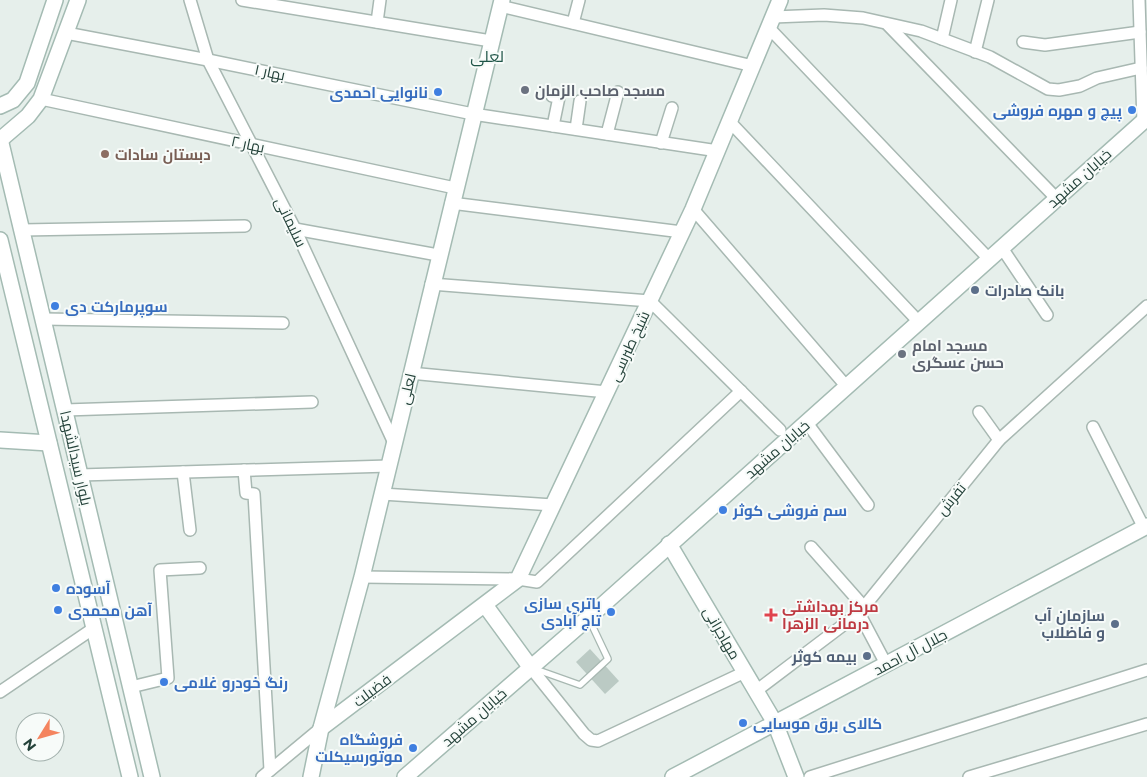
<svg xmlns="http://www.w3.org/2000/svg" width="1147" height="777" viewBox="0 0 1147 777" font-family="Montserrat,Cairo,sans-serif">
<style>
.building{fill:#bbcac4}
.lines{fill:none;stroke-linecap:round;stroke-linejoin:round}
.lane-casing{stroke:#a8b8b2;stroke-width:8}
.street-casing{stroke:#a8b8b2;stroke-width:14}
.secondary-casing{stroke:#a4bbb3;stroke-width:18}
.lane{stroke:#fff;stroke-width:5.5}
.street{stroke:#fff;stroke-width:11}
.secondary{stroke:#fff;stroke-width:15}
.worship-dot{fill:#6b7280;stroke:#f7fbf9;stroke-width:2}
.shop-dot{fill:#3f7fe0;stroke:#f7fbf9;stroke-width:2}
.education-dot{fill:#8d6e63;stroke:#f7fbf9;stroke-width:2}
.service-dot{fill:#5c6f8a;stroke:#f7fbf9;stroke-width:2}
.health-dot{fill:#e0444e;stroke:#f7fbf9;stroke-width:2}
.labels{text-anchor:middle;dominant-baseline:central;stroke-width:4;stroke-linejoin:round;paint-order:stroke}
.street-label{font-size:15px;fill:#24423a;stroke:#f7fbf9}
.worship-label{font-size:15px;font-weight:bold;fill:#5b616d;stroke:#f7fbf9;text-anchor:start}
.shop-label{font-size:15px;font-weight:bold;fill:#366cbe;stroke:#f7fbf9;text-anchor:start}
.education-label{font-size:15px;font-weight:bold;fill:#785e54;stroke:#f7fbf9;text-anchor:start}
.service-label{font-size:15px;font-weight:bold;fill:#4e5e75;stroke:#f7fbf9;text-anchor:end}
.health-label{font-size:15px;font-weight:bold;fill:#be3a42;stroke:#f7fbf9;text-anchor:start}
.neighbourhood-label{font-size:16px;fill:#1f5548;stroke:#f7fbf9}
</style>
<rect width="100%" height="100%" fill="#e6efeb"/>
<polygon class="building" points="590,649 619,681 605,694 576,662"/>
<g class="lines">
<g class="lane-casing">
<polyline id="lane" points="535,669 580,685 608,659 589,619"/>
</g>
<g class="street-casing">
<g id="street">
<polyline points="190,0 208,60 295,229 394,443"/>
<polyline points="242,0 491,41"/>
<polyline points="1139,0 1143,122"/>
<polyline points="500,6 753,66"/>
<polyline points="773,17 824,15 863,18 921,31 990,57 1048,89 1059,90 1080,86 1097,78 1141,68"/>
<polyline points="377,22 380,0"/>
<polyline points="573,23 579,0"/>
<polyline points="888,25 1056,198"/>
<polyline points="769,28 989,259"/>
<polyline points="66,33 208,60 473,114 718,151"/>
<polyline points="942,39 951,0"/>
<polyline points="1023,42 1045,45 1140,32"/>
<polyline points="975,52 988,0"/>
<polyline points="552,96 559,97 553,126"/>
<polyline points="41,99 455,188"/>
<polyline points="730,122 919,322"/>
<polyline points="576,129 580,101"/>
<polyline points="607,134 618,92"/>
<polyline points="661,143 672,108"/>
<polyline points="451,203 682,232"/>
<polyline points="693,209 847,387"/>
<polyline points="295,229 438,255"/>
<polyline points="22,230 245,226"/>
<polyline points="1002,248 1047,315"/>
<polyline points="431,284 650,301 780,430"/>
<polyline points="43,319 283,323"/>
<polyline points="410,373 607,392"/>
<polyline points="65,410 312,402"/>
<polyline points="979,412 999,440"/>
<polyline points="807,423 868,505"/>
<polyline points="1093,427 1144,528"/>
<polyline points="244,470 246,493 254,494 270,770"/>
<polyline points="183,472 190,530"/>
<polyline points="80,475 389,466"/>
<polyline points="382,494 553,505"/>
<polyline points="811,547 864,607"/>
<polyline points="362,577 518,579 537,582 741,391"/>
<polyline points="859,613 886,664"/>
<polyline points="531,668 584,734 591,740 598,741 745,672"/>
<polyline points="131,687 168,678 160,570 200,568"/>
<polyline points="756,691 859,613 999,440 1147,306"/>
<polyline points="0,692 94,628"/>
<polyline points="262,777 321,728"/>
<polyline points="810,777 1147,670"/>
<polyline points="969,777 1147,724"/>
</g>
</g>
<g class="secondary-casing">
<g id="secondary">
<polyline points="0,106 13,100 27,83 55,0"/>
<polyline points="0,139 152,777"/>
<polyline points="0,140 28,116 41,99 78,0"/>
<polyline points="0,240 130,777"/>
<polyline points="0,440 49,443"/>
<polyline points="669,544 775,723 796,777"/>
<polyline points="485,605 531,668"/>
<polyline points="321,728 518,579 693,209 780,0"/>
<polyline points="311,777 321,728 362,577 502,0"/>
<polyline points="405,777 588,618 1147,118"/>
<polyline points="673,777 1147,526"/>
</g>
</g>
<use href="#lane" class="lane"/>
<use href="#street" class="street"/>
<use href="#secondary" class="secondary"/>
</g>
<g class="worship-dot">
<circle cx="525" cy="90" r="5"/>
<circle cx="902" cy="354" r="5"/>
</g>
<g class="shop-dot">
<circle cx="438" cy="92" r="5"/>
<circle cx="1132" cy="110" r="5"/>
<circle cx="55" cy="306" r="5"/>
<circle cx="723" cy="510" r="5"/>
<circle cx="56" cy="588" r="5"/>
<circle cx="58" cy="610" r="5"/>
<circle cx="611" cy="612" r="5"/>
<circle cx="164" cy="682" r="5"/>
<circle cx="743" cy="723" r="5"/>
<circle cx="413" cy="748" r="5"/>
</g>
<circle class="education-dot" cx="105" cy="154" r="5"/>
<g class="service-dot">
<circle cx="975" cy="290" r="5"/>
<circle cx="1115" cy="624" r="5"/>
<circle cx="867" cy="656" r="5"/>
</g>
<path class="health-dot" d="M768.5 607.5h5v5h5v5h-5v5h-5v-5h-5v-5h5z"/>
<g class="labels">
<g class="street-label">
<text transform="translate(270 72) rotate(12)">بهار ۱</text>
<text transform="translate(248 144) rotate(12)">بهار ۲</text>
<text transform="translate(1079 178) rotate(-42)">خیابان مشهد</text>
<text transform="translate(291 222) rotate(64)">سلیمانی</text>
<text transform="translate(629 346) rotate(-65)">شیخ طبرسی</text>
<text transform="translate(407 389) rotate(-77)">لعلی</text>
<text transform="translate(777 449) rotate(-41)">خیابان مشهد</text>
<text transform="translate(76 458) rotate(77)">بلوار سیدالشهدا</text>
<text transform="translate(951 499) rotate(-51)">تفرش</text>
<text transform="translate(722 633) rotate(60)">مهاجرانی</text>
<text transform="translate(910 652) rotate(-28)">جلال آل احمد</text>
<text transform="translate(372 690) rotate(-37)">فضیلت</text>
<text transform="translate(474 717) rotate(-41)">خیابان مشهد</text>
</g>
<g class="worship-label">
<text x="535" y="90">مسجد صاحب الزمان</text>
<text x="912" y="345">مسجد امام<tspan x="912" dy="17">حسن عسگری</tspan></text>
</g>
<g class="shop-label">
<text x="428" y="92" text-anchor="end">نانوایی احمدی</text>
<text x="1122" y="110" text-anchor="end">پیچ و مهره فروشی</text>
<text x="65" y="306">سوپرمارکت دی</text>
<text x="733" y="510">سم فروشی کوثر</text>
<text x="66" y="588">آسوده</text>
<text x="601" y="603" text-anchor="end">باتری سازی<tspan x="601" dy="17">تاج آبادی</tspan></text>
<text x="68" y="610">آهن محمدی</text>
<text x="174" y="682">رنگ خودرو غلامی</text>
<text x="753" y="723">کالای برق موسایی</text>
<text x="403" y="739" text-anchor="end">فروشگاه<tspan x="403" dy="17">موتورسیکلت</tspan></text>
</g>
<g class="education-label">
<text x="115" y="154">دبستان سادات</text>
</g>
<g class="service-label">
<text x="985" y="290" text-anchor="start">بانک صادرات</text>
<text x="1105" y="615">سازمان آب<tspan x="1105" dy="17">و فاضلاب</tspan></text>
<text x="857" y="656">بیمه کوثر</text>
</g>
<g class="health-label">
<text x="782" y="606">مرکز بهداشتی<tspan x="782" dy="17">درمانی الزهرا</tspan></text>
</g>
<g class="neighbourhood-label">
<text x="487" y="56">لعلی</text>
</g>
</g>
<g transform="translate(40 737) rotate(233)"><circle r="24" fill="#f7fbf9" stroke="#a3b1ad"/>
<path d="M0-4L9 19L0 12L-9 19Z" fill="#f4845f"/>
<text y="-8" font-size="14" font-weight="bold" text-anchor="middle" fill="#24423a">N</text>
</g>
</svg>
